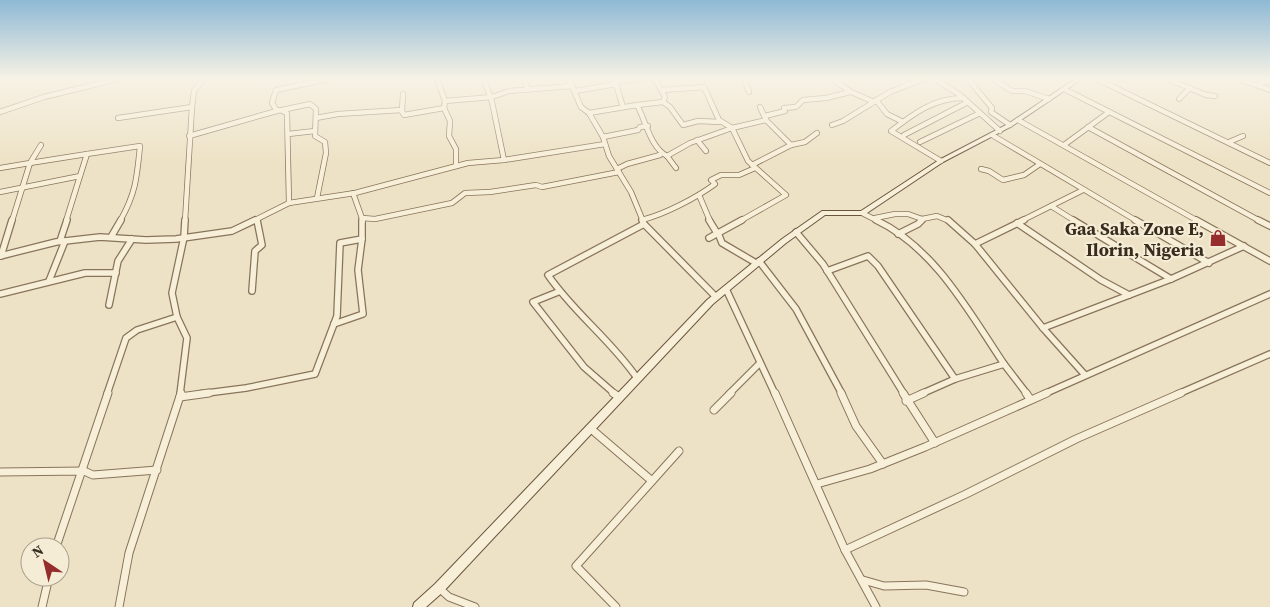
<svg xmlns="http://www.w3.org/2000/svg" width="1270" height="607" viewBox="0 0 1270 607" font-family="'Source Serif 4',serif">
<style>
.lines{fill:none;stroke-linecap:round;stroke-linejoin:round}
.street-far2-casing{stroke:#88745c;stroke-width:6}
.street-far1-casing{stroke:#88745c;stroke-width:8}
.street-casing{stroke:#88745c;stroke-width:9}
.secondary-casing{stroke:#6a553f;stroke-width:2}
.street-far2{stroke:#f8efd9;stroke-width:4.5}
.street-far1{stroke:#f8efd9;stroke-width:5.5}
.street{stroke:#f8efd9;stroke-width:7}
.secondary{fill:#f8efd9;fill-rule:evenodd}
.labels{text-anchor:middle;dominant-baseline:central;stroke-width:4.5;stroke-linejoin:round;paint-order:stroke}
.poi-label{font-size:18px;font-weight:bold;fill:#382c1f;stroke:#f5ecd5;text-anchor:end}
</style>
<rect width="100%" height="100%" fill="#ede2c5"/>
<g class="lines">
<g class="street-far2-casing">
<g id="street-far2">
<polyline points="484,79 492,102 504,160"/>
<polyline points="524,79 528,89"/>
<polyline points="569,79 581,107 589,113 603,137 609,156 631,192 643,221"/>
<polyline points="744,79 749,92"/>
<polyline points="833,79 849,91 874,102"/>
<polyline points="900,79 908,84"/>
<polyline points="935,79 960,95 1000,131"/>
<polyline points="968,79 992,108 991,112 1010,125"/>
<polyline points="993,79 1012,91 1025,91 1049,99"/>
<polyline points="1097,79 1270,163"/>
<polyline points="1168,79 1206,95 1215,96"/>
<polyline points="1239,79 1270,90"/>
<polyline points="438,82 445,101"/>
<polyline points="1256,85 1270,80"/>
<polyline points="1064,89 1270,193"/>
<polyline points="662,90 704,87 719,120 732,128 766,120 760,107"/>
<polyline points="575,91 616,84"/>
<polyline points="1179,99 1190,88"/>
<polyline points="876,100 887,114 903,122"/>
<polyline points="663,102 670,107 683,125 698,121 721,122"/>
<polyline points="637,105 663,102 665,97 655,79"/>
<polyline points="623,107 615,81 641,79"/>
<polyline points="282,110 310,104 316,109 315,136 325,142 326,153 317,198"/>
<polyline points="277,111 272,103 276,90 328,79"/>
<polyline points="402,111 403,94"/>
<polyline points="0,112 44,97 118,79"/>
<path d="M589,113L637,105C646,121 650,147 667,156L690,143L732,128L748,161L786,195L740,221"/>
<polyline points="765,116 785,111 784,108 796,107 803,100 826,98 850,92"/>
<polyline points="118,118 192,107"/>
<polyline points="316,118 338,114 401,110 404,115 444,108"/>
<polyline points="1018,120 1198,221"/>
<polyline points="832,125 843,121 890,92 924,79"/>
<polyline points="1088,127 1260,221"/>
<polyline points="288,134 315,131"/>
<polyline points="904,135 968,102"/>
<polyline points="992,135 1137,221"/>
<polyline points="189,136 280,110 287,113 289,203"/>
<polyline points="603,137 638,130 640,127 648,126"/>
<polyline points="697,140 706,151"/>
<polyline points="920,142 980,113"/>
<polyline points="1229,142 1243,136"/>
<polyline points="41,145 30,163 87,154"/>
<polyline points="791,145 805,142 817,133"/>
<polyline points="1064,145 1109,112"/>
<polyline points="667,156 676,168"/>
<path d="M941,161L891,131C913,114 934,98 963,98"/>
<polyline points="752,165 791,145 766,120"/>
<polyline points="456,166 456,149 449,136 450,121 444,108 445,101 492,97 509,91 572,86"/>
<polyline points="0,168 30,163 12,221"/>
<polyline points="617,169 627,164 660,155"/>
<polyline points="981,169 989,171 1003,180 1024,175 1040,164"/>
<path d="M0,192L80,176L87,154L140,146C137,177 136,193 120,221"/>
<polyline points="353,193 363,221"/>
<polyline points="699,195 710,221"/>
<polyline points="1051,206 1075,221"/>
<polyline points="862,213 878,221"/>
<polyline points="362,218 375,219 452,203 465,193 490,192 536,185 542,187 619,172"/>
<polyline points="875,218 895,214 908,214 922,219 937,216 949,221"/>
<path d="M642,220C665,214 696,198 715,184L711,180L721,175H739L755,168"/>
<polyline points="66,221 80,176"/>
<polyline points="185,221 192,107 194,91 201,82 201,79"/>
<polyline points="253,221 289,203 355,193 468,163 504,160 605,144"/>
<polyline points="921,221 922,219"/>
<polyline points="1021,221 1083,190"/>
</g>
</g>
<g class="street-far1-casing">
<g id="street-far1">
<polyline points="642,220 644,224 716,297"/>
<polyline points="709,220 717,233"/>
<path d="M876,220C935,248 969,312 1004,364"/>
<polyline points="948,220 975,244"/>
<polyline points="1024,220 975,244 1043,328"/>
<polyline points="1073,220 1171,279"/>
<polyline points="1135,220 1209,263"/>
<polyline points="1196,220 1270,261"/>
<polyline points="1258,220 1270,226"/>
<polyline points="1017,223 1101,280 1129,295"/>
<polyline points="796,232 823,264 904,394"/>
<polyline points="718,233 722,243 756,263"/>
<polyline points="898,234 918,224 922,220"/>
<polyline points="111,237 121,220"/>
<polyline points="709,238 742,220"/>
<polyline points="60,241 67,220"/>
<polyline points="0,256 56,242 100,237 146,240 176,239 232,231 255,220"/>
<polyline points="1,256 12,220"/>
<polyline points="759,261 796,309 842,394"/>
<polyline points="827,271 868,256 878,266 955,379"/>
<polyline points="49,281 65,241"/>
<polyline points="726,289 775,394"/>
<polyline points="252,291 255,251 262,245 257,220"/>
<polyline points="558,292 533,302 584,367 615,394"/>
<polyline points="0,294 85,273 116,273"/>
<polyline points="109,305 118,261 132,239"/>
<polyline points="334,324 363,314 358,270 362,239"/>
<polyline points="1085,375 1043,328 1171,279 1244,246"/>
<path d="M637,378C611,340 574,313 548,275L644,224"/>
<polyline points="107,394 126,338 137,330 177,317"/>
<polyline points="180,394 187,338 177,317 172,293 184,237 185,220"/>
<polyline points="199,394 246,388 315,374 337,316 340,243 362,239 362,220"/>
<polyline points="729,394 760,363"/>
<polyline points="921,394 955,379 1004,364 1027,394"/>
<polyline points="1044,394 1270,294"/>
<polyline points="1178,394 1270,354"/>
</g>
</g>
<g class="street-casing">
<g id="street">
<polyline points="613,393 619,397"/>
<polyline points="775,393 845,550 876,607"/>
<polyline points="841,393 856,426 883,464"/>
<polyline points="903,393 935,443"/>
<polyline points="1026,393 1030,399"/>
<polyline points="180,397 209,393"/>
<polyline points="906,401 924,393"/>
<polyline points="714,410 731,393"/>
<polyline points="590,428 652,481"/>
<polyline points="0,472 84,471 93,475 157,470"/>
<polyline points="817,484 870,469 925,447 1047,393"/>
<polyline points="56,547 108,393"/>
<polyline points="845,550 966,494 1076,439 1181,393"/>
<polyline points="863,580 884,586 926,585 964,592"/>
<polyline points="439,588 449,597 475,607"/>
<polyline points="42,607 49,577"/>
<polyline points="119,607 129,553 181,393"/>
<polyline points="616,607 576,566 679,451"/>
</g>
</g>
<g class="secondary-casing">
<polygon id="secondary" points="1075,79 1082,79 1012,126 943,162 864,215 825,215 786,243 713,304 443,592 426,607 413,607 414,603 435,584 707,300 782,239 822,211 861,211 939,160 1008,124"/>
</g>
<use href="#street-far2" class="street-far2"/>
<use href="#street-far1" class="street-far1"/>
<use href="#street" class="street"/>
<use href="#secondary" class="secondary"/>
</g>
<linearGradient id="sky" x2="0" y2="1"><stop stop-color="#8eb9d5"/><stop offset="0.48" stop-color="#f7f2e5"/><stop offset="1" stop-color="#f7f2e5" stop-opacity="0"/></linearGradient>
<rect width="1270" height="164" fill="url(#sky)"/>
<defs>
<g id="shop-bare" transform="scale(1.35)"><path d="M-5-2.5h2.3a2.7 3.5 0 0 1 5.4 0H5L5.5 6h-11ZM-1.5-2.5h3a1.5 2.3 0 0 0-3 0Z" fill="#962d2d" stroke="#f5ecd5" stroke-width="2.5" paint-order="stroke"/></g>
</defs>
<g fill-rule="evenodd">
<use href="#shop-bare" x="1218" y="238"/>
</g>
<g class="labels">
<g class="poi-label">
<text x="1204" y="228">Gaa Saka Zone E,<tspan x="1204" dy="21">Ilorin, Nigeria</tspan></text>
</g>
</g>
<g transform="translate(45 562) rotate(325)"><circle r="24" fill="#f5ecd5" stroke="#a99f8c"/>
<path d="M0-4L9 19L0 12L-9 19Z" fill="#962d2d"/>
<text y="-8" font-size="14" font-weight="bold" text-anchor="middle" fill="#382c1f">N</text>
</g>
</svg>
